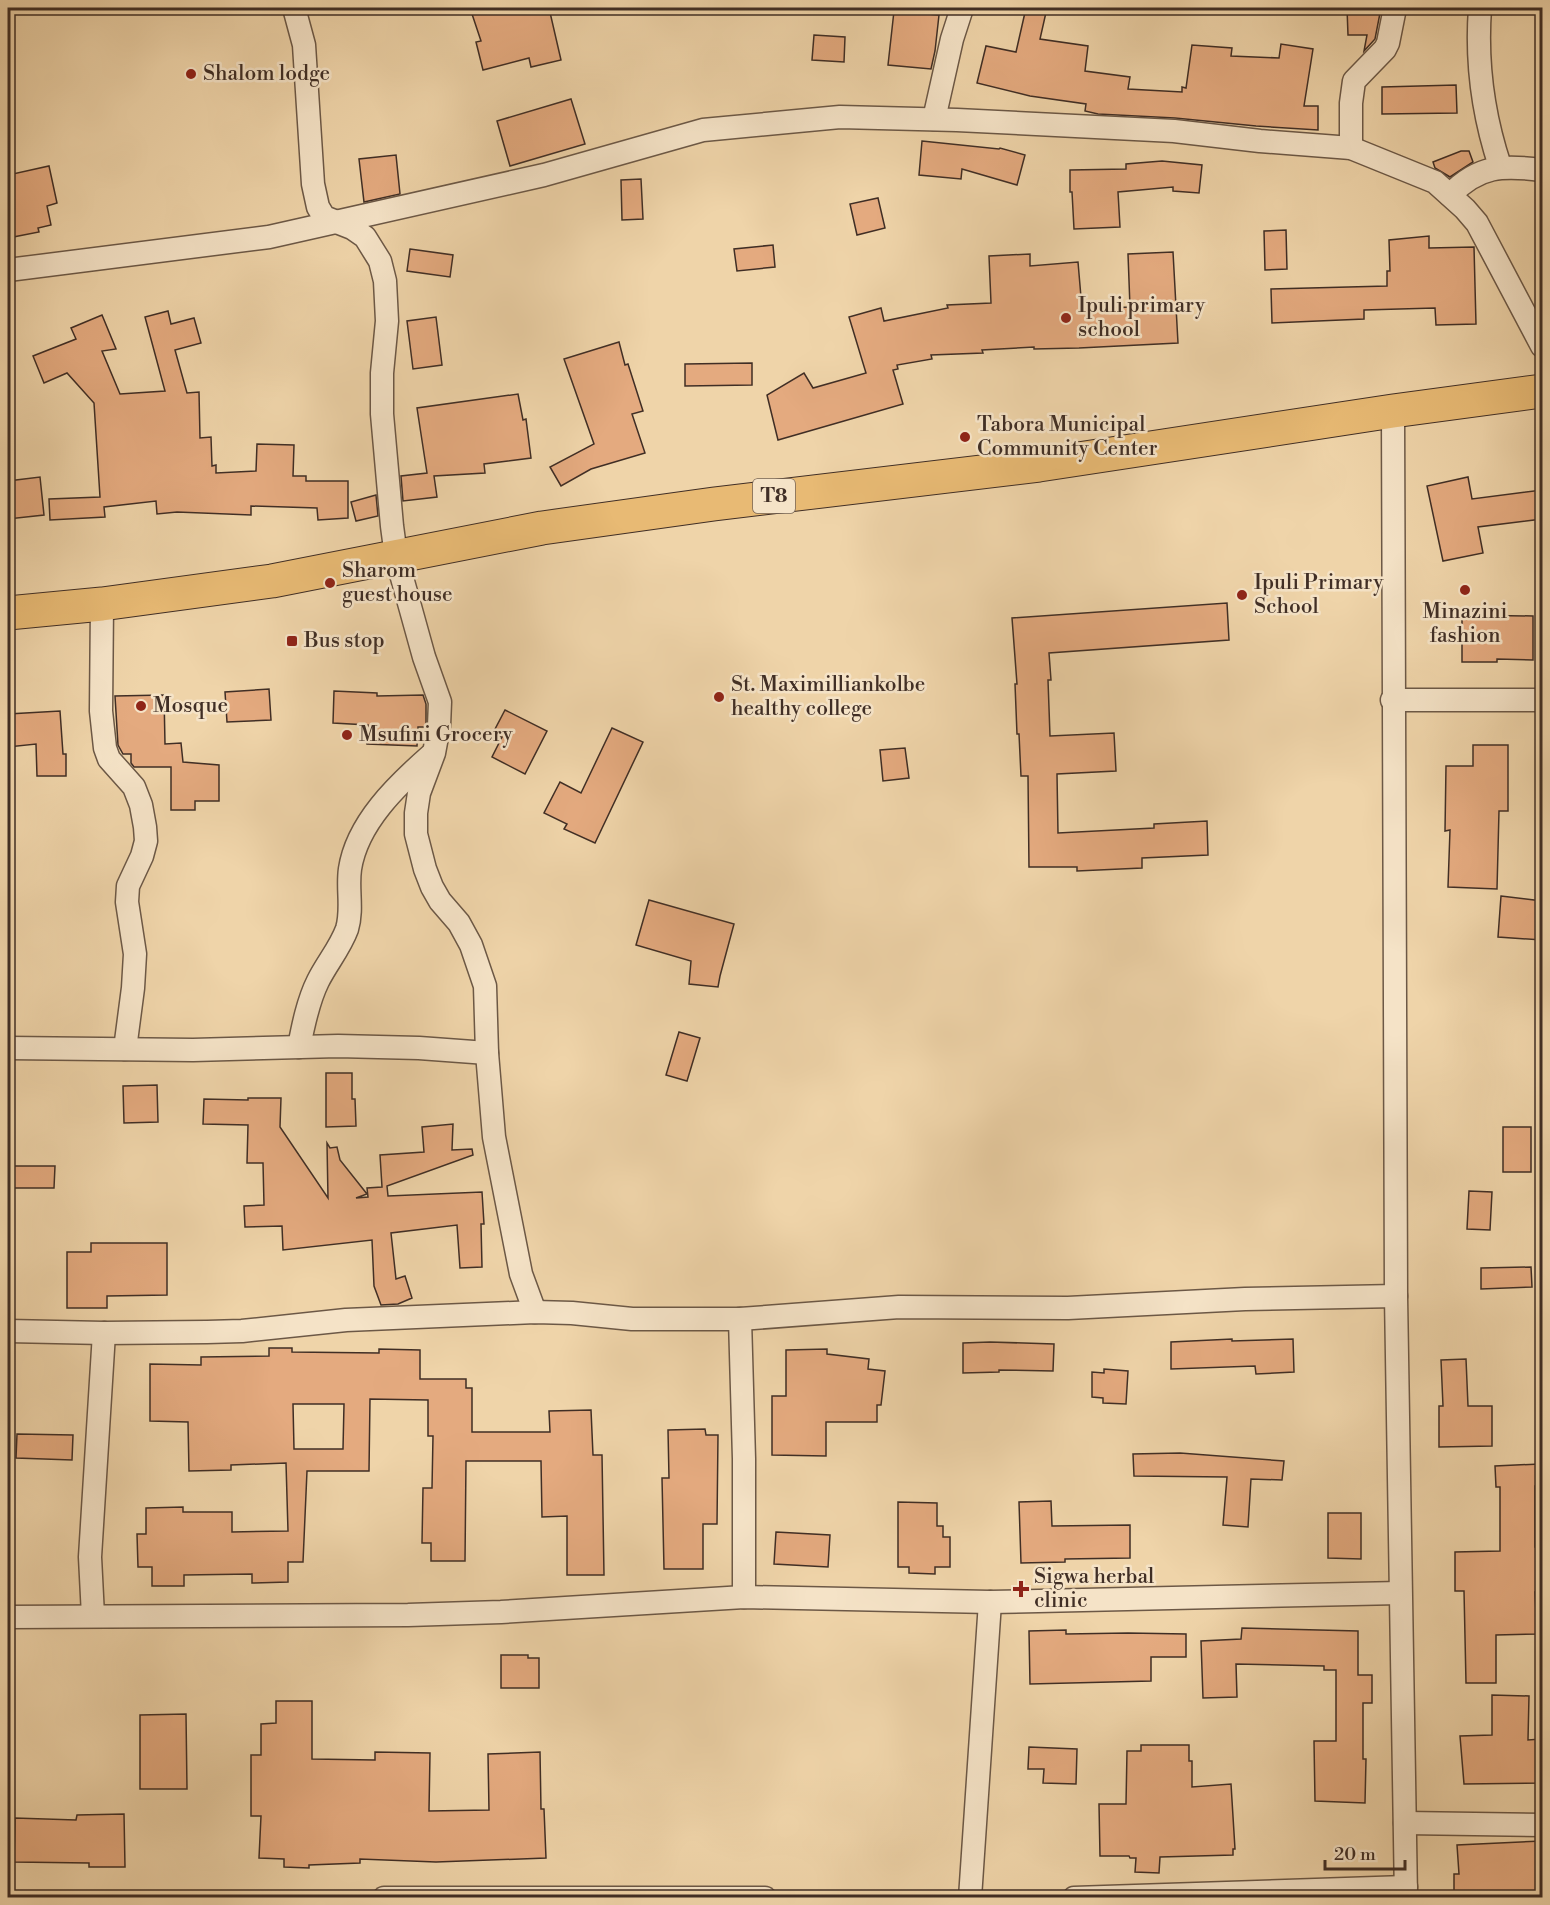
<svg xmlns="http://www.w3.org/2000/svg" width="1550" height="1905" viewBox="0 0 1550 1905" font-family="'Libre Bodoni',serif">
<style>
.building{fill:#e4aa7f;stroke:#402e25;stroke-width:1.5;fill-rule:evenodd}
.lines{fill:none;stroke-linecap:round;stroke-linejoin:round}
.street-casing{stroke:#6c5846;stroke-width:25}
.highway-casing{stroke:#402e25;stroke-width:35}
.street{stroke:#f5e3c7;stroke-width:22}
.highway{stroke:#e8ba74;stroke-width:33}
.poi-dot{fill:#8f2418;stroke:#f5e3c7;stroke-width:2}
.labels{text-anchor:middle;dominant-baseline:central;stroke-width:5;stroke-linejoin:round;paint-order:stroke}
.shield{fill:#f5e3c7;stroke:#766456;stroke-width:1.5}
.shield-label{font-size:20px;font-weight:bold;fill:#402e25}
.poi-label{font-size:21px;fill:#402e25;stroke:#f5e3c7;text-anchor:start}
</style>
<rect width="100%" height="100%" fill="#efd4a9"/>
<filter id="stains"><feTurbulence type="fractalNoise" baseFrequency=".00333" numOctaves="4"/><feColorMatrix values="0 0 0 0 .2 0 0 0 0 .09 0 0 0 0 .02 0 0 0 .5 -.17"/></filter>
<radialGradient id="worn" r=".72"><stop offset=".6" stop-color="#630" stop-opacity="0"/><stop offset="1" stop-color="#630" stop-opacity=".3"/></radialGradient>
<g class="building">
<polygon points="470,8 549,8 561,60 531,67 529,58 483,70 476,42 481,41"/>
<polygon points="1026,8 1047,8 1040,39 1088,46 1085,71 1130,77 1128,89 1182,92 1182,87 1186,88 1192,45 1232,48 1231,56 1279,58 1281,44 1313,49 1304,106 1318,106 1318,130 1256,126 1175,118 1098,114 1085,111 1086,104 1030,96 977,83 986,46 1016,52"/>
<polygon points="1347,8 1381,8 1375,39 1364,51 1367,35 1348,35"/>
<polygon points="894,11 939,15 935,51 931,69 888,65"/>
<polygon points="814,35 845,37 844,62 812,60"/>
<polygon points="1456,85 1457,113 1382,114 1382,87"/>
<polygon points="571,99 585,144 510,166 497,121"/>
<polygon points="922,141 999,149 1000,148 1025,155 1017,185 962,169 961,179 919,175"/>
<polygon points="1461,151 1469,151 1473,162 1450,177 1435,168 1433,162"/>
<polygon points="396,155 400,194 364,202 359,159"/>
<polygon points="1162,161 1202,165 1199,193 1173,191 1173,187 1118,192 1120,227 1074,229 1072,192 1070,192 1070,170 1126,169 1126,164"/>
<polygon points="49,166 57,203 47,206 51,225 38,228 39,232 8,238 8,175"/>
<polygon points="641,179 643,219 622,220 621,180"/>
<polygon points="878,198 885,228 857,235 850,204"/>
<polygon points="1286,230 1287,269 1265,270 1264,231"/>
<polygon points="1429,236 1429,248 1474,247 1476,324 1436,325 1435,308 1364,310 1364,319 1272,323 1271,289 1387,286 1387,271 1390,271 1389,240"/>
<polygon points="773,245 775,267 737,271 734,249"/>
<polygon points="410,249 453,255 450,277 407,271"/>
<polygon points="1173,252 1178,343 1079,348 1034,349 1034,347 982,350 983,353 931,355 932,359 897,365 898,369 893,370 903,404 778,440 767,395 804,373 813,388 866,373 849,317 881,308 884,321 948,308 947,305 991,303 989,256 1030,254 1030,266 1078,262 1082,309 1130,307 1128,254"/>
<polygon points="168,311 171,324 194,318 201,343 175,350 187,393 199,392 200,438 211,437 212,466 216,465 216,473 256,471 257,444 294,445 293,476 306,476 306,481 348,481 348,518 318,520 317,508 251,506 251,515 177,512 157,514 156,501 104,507 105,517 50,520 49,499 100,497 94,403 67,373 44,383 33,356 76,339 71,328 102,315 116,349 102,351 120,394 165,391 145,317"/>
<polygon points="436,317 442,365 413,369 407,321"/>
<polygon points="619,342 625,365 628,364 643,411 632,414 645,453 591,469 561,486 550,467 594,444 564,359"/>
<polygon points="752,363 752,385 685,386 685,364"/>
<polygon points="518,394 523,420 526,419 531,458 484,464 485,473 434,476 437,497 403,501 401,476 427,473 417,408"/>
<polygon points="40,477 44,515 8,519 8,481"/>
<polygon points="1468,477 1472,499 1542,490 1542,519 1478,527 1483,553 1443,561 1427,486"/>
<polygon points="376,495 378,516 356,521 351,502"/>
<polygon points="1227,603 1229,640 1049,653 1051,680 1048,680 1050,736 1114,733 1116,771 1057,774 1058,833 1154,828 1154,824 1207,821 1208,855 1142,858 1142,868 1077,871 1077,867 1029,867 1028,776 1021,776 1019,734 1017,734 1015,684 1017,684 1012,618"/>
<polygon points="1462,615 1533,616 1533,660 1497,659 1497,662 1462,662"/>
<polygon points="269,689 271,720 227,722 225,692"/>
<polygon points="334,691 377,693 377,696 423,695 426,704 426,724 425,727 418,727 417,746 367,744 368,725 333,723"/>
<polygon points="164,695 165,744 181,743 183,762 219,765 219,801 195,801 195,810 171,810 171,767 134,767 131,763 131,754 123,754 118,745 115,696"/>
<polygon points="505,710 547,731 525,774 492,757 502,737 493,733"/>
<polygon points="60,711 63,754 66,754 66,776 37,776 36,744 8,747 8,714"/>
<polygon points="612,728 643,742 595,843 564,829 567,824 544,813 560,782 581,793"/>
<polygon points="1473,745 1508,745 1508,811 1499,811 1497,889 1448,887 1450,830 1445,831 1446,766 1473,766"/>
<polygon points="905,748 909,778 883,781 880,750"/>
<polygon points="1501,896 1542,901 1542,940 1498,937"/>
<polygon points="649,900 734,924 720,976 718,987 689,984 691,961 636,945"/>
<polygon points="679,1032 700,1038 687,1081 666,1075"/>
<polygon points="326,1073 352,1073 352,1099 355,1099 356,1126 326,1127"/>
<polygon points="157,1085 158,1122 124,1123 123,1086"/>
<polygon points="248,1098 281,1098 280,1127 328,1198 327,1143 330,1148 337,1147 340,1160 367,1194 356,1198 368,1197 367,1188 382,1187 380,1155 424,1152 422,1127 453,1124 452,1150 472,1149 473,1155 387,1186 388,1196 482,1192 484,1224 481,1224 482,1267 460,1268 457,1225 391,1233 396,1279 405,1276 412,1298 398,1304 381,1305 374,1286 372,1240 283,1250 282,1226 245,1227 244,1206 264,1205 263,1163 247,1163 248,1125 203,1124 204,1099 248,1100"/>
<rect x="1503" y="1127" width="28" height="45"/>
<polygon points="8,1166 55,1166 54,1188 8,1188"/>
<polygon points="1469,1191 1492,1192 1490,1230 1467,1229"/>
<polygon points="91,1243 167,1243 167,1295 107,1296 107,1308 67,1308 67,1252 91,1252"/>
<polygon points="1531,1267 1532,1287 1481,1289 1481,1268"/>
<polygon points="1232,1339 1232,1341 1293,1339 1294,1372 1256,1374 1255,1366 1171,1369 1171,1342"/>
<polygon points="990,1342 1054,1344 1053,1371 999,1370 999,1372 963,1373 963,1343"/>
<path d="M269,1348H292V1352L379,1353V1349L420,1350V1379H466V1388H472V1432H550L549,1411L591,1410L593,1455H602L604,1575H567V1516L542,1517L541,1461H466L465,1561H431V1543H422L423,1488H432L433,1436H428V1400L370,1399L369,1471H307L303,1562H288V1582L252,1583V1574L184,1575V1586H152V1567H138L137,1534H146V1508L183,1507V1512H232V1532L288,1531L286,1463L231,1465V1470L189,1471L188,1422L150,1421V1364L201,1365V1357L269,1356ZM293,1404H344L343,1449H294Z"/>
<polygon points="827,1349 827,1354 869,1359 868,1369 885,1371 881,1405 877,1405 877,1422 826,1422 826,1456 772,1455 772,1396 786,1396 786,1350"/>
<polygon points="1466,1359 1468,1406 1492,1406 1492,1446 1439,1447 1439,1406 1443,1406 1441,1360"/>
<polygon points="1104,1369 1128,1371 1126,1404 1103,1403 1103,1398 1092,1397 1092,1372 1104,1373"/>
<polygon points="705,1429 706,1435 718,1435 717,1524 703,1524 703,1569 664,1569 662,1478 669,1478 668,1430"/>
<polygon points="17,1434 73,1435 72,1460 16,1458"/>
<polygon points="1180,1453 1284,1461 1282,1480 1251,1479 1248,1527 1223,1525 1227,1477 1134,1476 1133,1454"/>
<polygon points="1540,1464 1541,1485 1535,1486 1535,1547 1542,1547 1542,1592 1535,1592 1537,1634 1496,1635 1496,1683 1466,1683 1464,1591 1455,1591 1455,1552 1500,1551 1500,1487 1496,1487 1495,1466"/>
<polygon points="1051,1501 1052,1526 1130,1525 1130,1558 1065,1559 1065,1562 1021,1563 1019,1502"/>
<polygon points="898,1502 937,1503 937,1526 943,1526 943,1537 950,1537 950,1567 935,1567 935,1574 909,1573 909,1567 898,1567"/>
<polygon points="1328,1513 1361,1513 1361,1559 1328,1558"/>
<polygon points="776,1532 830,1535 828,1567 774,1564"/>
<polygon points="1242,1628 1358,1631 1358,1675 1372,1675 1372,1703 1363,1703 1363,1759 1366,1759 1365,1803 1315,1801 1314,1741 1336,1741 1336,1670 1324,1670 1324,1666 1236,1664 1237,1697 1203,1698 1201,1641 1241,1639"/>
<polygon points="1066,1630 1066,1634 1128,1633 1186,1634 1186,1657 1151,1657 1151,1681 1030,1684 1029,1631"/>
<polygon points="501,1655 528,1655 528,1658 539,1658 539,1688 501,1688"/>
<polygon points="1492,1695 1529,1696 1528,1740 1541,1739 1542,1783 1464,1784 1460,1736 1492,1735"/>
<polygon points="276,1701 312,1701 312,1759 375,1760 375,1752 430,1753 429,1811 489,1810 488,1754 540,1752 541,1809 544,1809 546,1858 436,1862 360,1859 360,1863 309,1865 309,1868 284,1867 284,1859 259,1858 261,1816 251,1816 251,1755 261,1755 261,1724 276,1723"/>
<polygon points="186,1714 187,1789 140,1789 140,1715"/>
<polygon points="1141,1745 1189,1745 1189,1761 1192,1761 1192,1787 1231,1784 1235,1849 1233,1849 1233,1855 1160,1857 1159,1873 1135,1872 1136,1858 1130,1858 1129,1856 1100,1856 1099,1804 1126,1804 1127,1751 1141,1751"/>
<polygon points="1029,1747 1077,1749 1076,1784 1043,1783 1044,1769 1028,1769"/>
<polygon points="124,1814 125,1867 89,1867 89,1863 14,1862 15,1818 76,1820 77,1815"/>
<polygon points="1542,1841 1542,1898 1454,1898 1454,1874 1459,1874 1457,1845"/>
</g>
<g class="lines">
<g class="street-casing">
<g id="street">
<polyline points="294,8 304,45 313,184 318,207 324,217 352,228 365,237 380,261 385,281 387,321 382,373 382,414 392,526 396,556 424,657 440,702 439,726 434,753 419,793 416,813 416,834 425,869 432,887 440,901 459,923 471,945 485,986 487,1053 494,1137 521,1274 535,1312"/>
<path d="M1480,8C1476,62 1483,115 1500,166"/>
<polyline points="934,119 952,39 962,8"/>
<polyline points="1351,148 1351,103 1354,81 1385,49 1388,43 1395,8"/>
<path d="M1450,195C1479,165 1503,165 1542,170"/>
<polyline points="8,270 269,237 544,175 703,130 840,117 957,120 1174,131 1260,141 1351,148 1435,182 1465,209 1477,223 1542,346"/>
<polyline points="1393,411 1396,1296 1406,1898"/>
<polyline points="102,604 101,711 105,748 109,759 134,787 141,805 145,827 146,841 142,856 128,886 127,902 135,954 133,988 125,1049"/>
<polyline points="1392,700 1542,700"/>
<path d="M299,1047C303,1026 308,1001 318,981C327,963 340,948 347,929C353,909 347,889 350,869C357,823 397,785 431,755"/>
<polyline points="8,1048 193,1050 338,1046 419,1048 487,1053"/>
<polyline points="740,1319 744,1459 744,1597"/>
<polyline points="8,1331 104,1333 207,1332 242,1331 346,1320 535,1312 572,1313 632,1319 740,1319 899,1307 1068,1308 1245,1299 1396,1296"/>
<polyline points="93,1616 90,1557 104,1333"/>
<polyline points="8,1617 408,1615 501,1612 744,1597 990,1602 1400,1593"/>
<polyline points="1405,1823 1542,1825"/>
<polyline points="384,1898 765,1898"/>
<polyline points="970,1898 990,1602"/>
<polyline points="1074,1898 1406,1887"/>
</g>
</g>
<g class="highway-casing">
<polyline id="highway" points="8,613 102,604 272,581 542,528 714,504 1039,465 1393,411 1542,391"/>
</g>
<use href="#street" class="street"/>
<use href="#highway" class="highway"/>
</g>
<g class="poi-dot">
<circle cx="191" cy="74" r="6"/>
<circle cx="1066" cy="318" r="6"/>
<circle cx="965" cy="437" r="6"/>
<circle cx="330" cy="583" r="6"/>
<circle cx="1465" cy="590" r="6"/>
<circle cx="1242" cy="595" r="6"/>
<rect x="286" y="635" width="12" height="12" rx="3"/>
<circle cx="719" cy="697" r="6"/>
<circle cx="141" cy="706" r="6"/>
<circle cx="347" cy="735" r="6"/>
<path d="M1018 1580h6v6h6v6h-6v6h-6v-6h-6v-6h6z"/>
</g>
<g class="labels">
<rect class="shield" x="753" y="479" width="42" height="34" rx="4.5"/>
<g class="shield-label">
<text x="774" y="496">T8</text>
</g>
<g class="poi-label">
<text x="203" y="74">Shalom lodge</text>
<text x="1078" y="306">Ipuli primary<tspan x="1078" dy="24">school</tspan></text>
<text x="977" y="425">Tabora Municipal<tspan x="977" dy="24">Community Center</tspan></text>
<text x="342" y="571">Sharom<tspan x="342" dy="24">guest house</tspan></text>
<text x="1254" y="583">Ipuli Primary<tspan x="1254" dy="24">School</tspan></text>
<text x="1465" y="612" text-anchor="middle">Minazini<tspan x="1465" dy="24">fashion</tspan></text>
<text x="304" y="641">Bus stop</text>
<text x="731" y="685">St. Maximilliankolbe<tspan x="731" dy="24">healthy college</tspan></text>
<text x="153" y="706">Mosque</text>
<text x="359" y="735">Msufini Grocery</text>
<text x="1034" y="1577">Sigwa herbal<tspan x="1034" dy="24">clinic</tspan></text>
</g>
</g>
<rect width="1550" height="1905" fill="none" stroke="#efd4a9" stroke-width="30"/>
<rect x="9" y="9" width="1532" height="1887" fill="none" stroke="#402e25" stroke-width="3"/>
<rect x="15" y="15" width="1520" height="1875" fill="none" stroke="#402e25" stroke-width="1.5"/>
<path d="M1325 1860v9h80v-9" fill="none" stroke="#402e25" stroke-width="3"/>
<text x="1334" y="1860" font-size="18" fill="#402e25" stroke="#f5e3c7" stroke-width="4.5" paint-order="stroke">20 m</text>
<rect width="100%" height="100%" filter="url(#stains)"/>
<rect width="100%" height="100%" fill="url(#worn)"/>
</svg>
